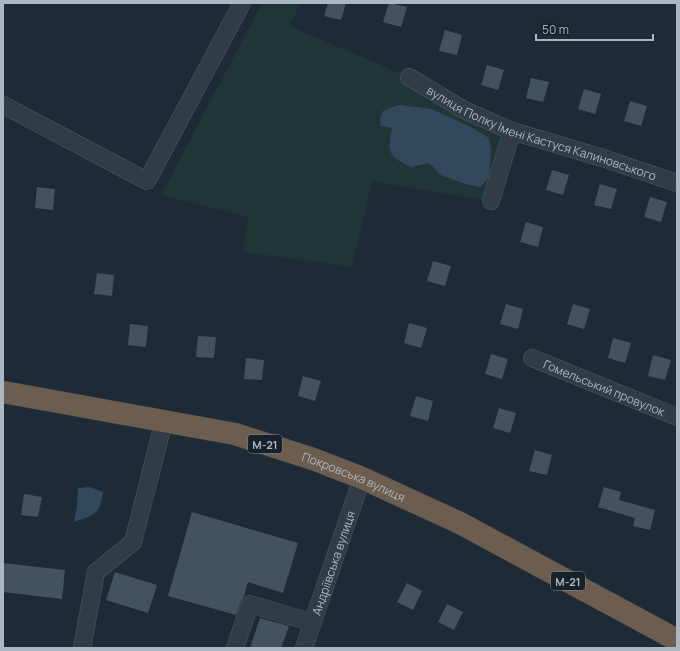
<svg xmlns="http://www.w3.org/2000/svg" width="680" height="651" viewBox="0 0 680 651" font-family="Manrope,sans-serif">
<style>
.green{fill:#203636}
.water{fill:#31485d}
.building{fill:#44525f}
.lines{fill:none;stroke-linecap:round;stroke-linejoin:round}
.minor-casing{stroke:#4f5a64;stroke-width:18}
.highway-casing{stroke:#3c4750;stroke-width:23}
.minor{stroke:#323c46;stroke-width:17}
.highway{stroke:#6c5d4e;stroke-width:22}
.labels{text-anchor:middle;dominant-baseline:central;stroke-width:3.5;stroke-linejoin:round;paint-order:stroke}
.shield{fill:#17212a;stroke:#7f8a95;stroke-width:1}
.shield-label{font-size:11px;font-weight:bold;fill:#abb7c3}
.street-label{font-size:12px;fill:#abb7c3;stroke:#17212a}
</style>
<rect width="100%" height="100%" fill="#1e2a35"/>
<polygon class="green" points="262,3 301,3 289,26 409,77 512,131 491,201 372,181 352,267 243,252 248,217 161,195"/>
<g class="water">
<path d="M400,105L432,109L473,128L489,138L491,151L489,178L480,187L465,184L441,175L429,163L411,167C390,157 386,153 392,129L389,127L381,126L380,119L383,111L392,107Z"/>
<path d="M89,487L103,492C100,515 94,515 74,522L77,505L78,488Z"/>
</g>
<g class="building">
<polygon points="328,3 346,3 341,20 324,16"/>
<polygon points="389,3 407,7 401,27 383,22"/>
<polygon points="445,30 462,35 457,55 439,51"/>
<polygon points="487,65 504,70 498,90 481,85"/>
<polygon points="531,78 549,82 543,102 526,98"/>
<polygon points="584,89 601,94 595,114 578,109"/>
<polygon points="630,101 647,106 641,126 624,121"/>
<polygon points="552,170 569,175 563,195 546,190"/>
<polygon points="600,184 617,189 611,209 594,205"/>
<polygon points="37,187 55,189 53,210 35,208"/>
<polygon points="650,197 667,202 661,222 644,217"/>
<polygon points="526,222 543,227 538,247 520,242"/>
<polygon points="433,261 451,266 445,286 427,281"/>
<polygon points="97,273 114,275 112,296 94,294"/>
<polygon points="506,304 523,309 518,329 500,324"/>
<polygon points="573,304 590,309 584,329 567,324"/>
<polygon points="409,323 427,328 421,348 404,343"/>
<polygon points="130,324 148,326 146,347 128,345"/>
<polygon points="198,336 216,337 214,358 196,357"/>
<polygon points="613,338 631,343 625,363 608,358"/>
<polygon points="491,354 508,359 502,379 485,374"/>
<polygon points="653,355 671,360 665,380 648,376"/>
<polygon points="246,358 264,360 262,380 244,379"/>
<polygon points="303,376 321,381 315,401 298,396"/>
<polygon points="416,396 433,401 428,421 410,416"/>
<polygon points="499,408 516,413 510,433 493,428"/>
<polygon points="535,450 552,455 547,475 529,471"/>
<polygon points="604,487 621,492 619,500 655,510 650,530 633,526 635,518 598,507"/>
<polygon points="24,494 42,497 38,517 21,515"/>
<polygon points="192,512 298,543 283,593 248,582 244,596 241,601 236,615 168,596"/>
<polygon points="3,563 65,570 62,599 3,592"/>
<polygon points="115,572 157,585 148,613 106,600"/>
<polygon points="407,583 422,591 413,610 397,602"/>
<polygon points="447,604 463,612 454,630 438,622"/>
<polygon points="260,618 289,626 281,648 250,648"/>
</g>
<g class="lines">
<g class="minor-casing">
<g id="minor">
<path id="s1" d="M409,77L464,110L512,131L606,159L677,183"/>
<polyline points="3,105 147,181 242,3"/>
<polyline points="491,201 512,131"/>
<path id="s2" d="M532,358L677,417"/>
<polyline points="82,648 96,572 133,542 164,421"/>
<polyline points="235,648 250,604 313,623"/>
<path id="s3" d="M304,648L362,478"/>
</g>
</g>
<g class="highway-casing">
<g id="highway">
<path id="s4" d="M3,392L235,434L313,459L362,478L460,523L677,640"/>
</g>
</g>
<use href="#minor" class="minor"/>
<use href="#highway" class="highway"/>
</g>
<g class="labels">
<g class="shield">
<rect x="248" y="435" width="34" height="18" rx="3"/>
<rect x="551" y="572" width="34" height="18" rx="3"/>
</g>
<g class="shield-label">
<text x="265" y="444">М-21</text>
<text x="568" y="581">М-21</text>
</g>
<g class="street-label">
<text stroke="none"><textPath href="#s1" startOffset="145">вулиця Полку Імені Кастуся Калиновського</textPath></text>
<text stroke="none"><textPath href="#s2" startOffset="78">Гомельський провулок</textPath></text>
<text stroke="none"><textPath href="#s4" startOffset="362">Покровська вулиця</textPath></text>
<text stroke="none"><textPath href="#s3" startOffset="90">Андріївська вулиця</textPath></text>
</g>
</g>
<rect width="680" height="651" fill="none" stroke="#abb7c3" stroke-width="8"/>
<path d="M536 34v6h117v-6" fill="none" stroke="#abb7c3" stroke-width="2"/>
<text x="542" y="34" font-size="12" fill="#abb7c3" stroke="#17212a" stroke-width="3" paint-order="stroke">50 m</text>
</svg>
